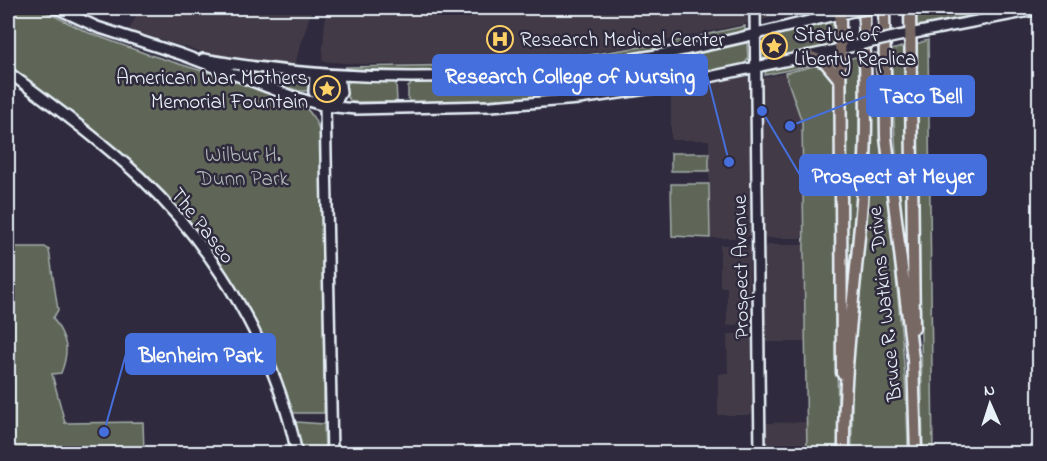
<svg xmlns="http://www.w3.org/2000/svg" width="1047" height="461" viewBox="0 0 1047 461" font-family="'Indie Flower',sans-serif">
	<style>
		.built { fill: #433a47 }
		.green { fill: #5e6659; stroke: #a3aca8; stroke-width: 1.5 }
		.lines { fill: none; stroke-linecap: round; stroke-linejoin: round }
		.secondary-casing { stroke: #e8f1f8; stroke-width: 14 }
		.trunk-casing { stroke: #e8f1f8; stroke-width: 15 }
		.secondary { stroke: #2f2a3d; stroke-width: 9 }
		.trunk { stroke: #776864; stroke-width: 10 }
		.secondary-bridge-casing { stroke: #e8f1f8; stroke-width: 14; stroke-linecap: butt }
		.secondary-bridge { stroke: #2f2a3d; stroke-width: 9 }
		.labels { text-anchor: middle; stroke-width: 5; stroke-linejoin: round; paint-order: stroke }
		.poi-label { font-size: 21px; fill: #e8f1f8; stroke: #2f2a3d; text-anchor: start }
		.park-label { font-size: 21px; fill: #b1b9b8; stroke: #2f2a3d }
		.street-label { font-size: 21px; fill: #e8f1f8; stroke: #2f2a3d }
		.leader { fill: none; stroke: #466fde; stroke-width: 2 }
		.callout-dot { fill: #466fde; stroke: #2f2a3d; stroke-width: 2 }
		.callout { fill: #466fde; stroke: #466fde; stroke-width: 2 }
		.callout-label { font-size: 22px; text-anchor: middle; font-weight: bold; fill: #fff }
	</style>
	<rect width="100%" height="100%" fill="#2f2a3d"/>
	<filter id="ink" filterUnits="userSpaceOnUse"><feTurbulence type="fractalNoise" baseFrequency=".0167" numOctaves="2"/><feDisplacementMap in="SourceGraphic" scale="12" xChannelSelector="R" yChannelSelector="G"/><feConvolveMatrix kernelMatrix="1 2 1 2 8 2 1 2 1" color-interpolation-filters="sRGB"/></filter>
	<g filter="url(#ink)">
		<!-- built -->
		<path class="built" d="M 68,8 L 94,8 L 95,17 L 91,18 Z
			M 140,8 L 312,8 L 294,67 L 209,54 L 129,30 Z
			M 326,8 L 748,8 L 748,23 L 660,42 L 575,55 L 463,64 L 358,64 L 322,61 Z
			M 761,8 L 817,8 L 761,20 Z
			M 785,73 L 802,122 L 805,238 L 767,238 L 763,236 L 762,78 Z
			M 743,75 L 748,78 L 750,235 L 745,238 L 710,238 L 709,140 L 671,140 L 671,92 L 675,88 Z
			M 720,245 L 748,245 L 750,248 L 749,323 L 727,326 L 727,287 L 720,287 Z
			M 767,245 L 805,245 L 805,342 L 765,342 L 764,248 Z
			M 727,334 L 751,334 L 752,413 L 749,415 L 718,415 L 718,374 L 728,373 Z
			M 806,422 L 807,453 L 766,454 L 767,423 Z"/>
		<!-- green -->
		<path class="green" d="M 8,8 L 38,8 L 89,33 L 147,54 L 296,100 C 313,111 319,125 322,144 L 324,413 L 290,413 C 267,351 242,287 200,235 C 146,168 75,118 8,67 Z
			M 914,8 L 1008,8 L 918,27 L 915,26 Z
			M 831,20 L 834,21 L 834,45 L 767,60 L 761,57 L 760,42 L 765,36 Z
			M 745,26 L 745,29 L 741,32 L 673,47 L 672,42 Z
			M 928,40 L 933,454 L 923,453 L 916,44 Z
			M 745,41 L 747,44 L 748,59 L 744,64 L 675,79 L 671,77 L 670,60 L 675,56 Z
			M 661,44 L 660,49 L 586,60 L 582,56 Z
			M 905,46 L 909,135 L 911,302 C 900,217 893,135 891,50 Z
			M 874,53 L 877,53 L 876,78 L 879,86 C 884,210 907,330 908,453 L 852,454 L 852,373 L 869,193 L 872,85 L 876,78 Z
			M 860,56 L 858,183 L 846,305 L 843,60 Z
			M 575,57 L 573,62 L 445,71 L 354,71 L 345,67 L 469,65 Z
			M 806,61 L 811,61 L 812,65 L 765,75 L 766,70 Z
			M 822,64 L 832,74 L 835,83 L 838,453 L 807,453 L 802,122 L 785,73 Z
			M 236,69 L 302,78 L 307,79 L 310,86 L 307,91 L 300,91 L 235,72 Z
			M 569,72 L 574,76 L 574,90 L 567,95 L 412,104 L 408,99 L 408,87 L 414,81 Z
			M 351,81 L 396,82 L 397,102 L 351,102 L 345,93 L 346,84 Z
			M 671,153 L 709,153 L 709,171 L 671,171 Z
			M 671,184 L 709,184 L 710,238 L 672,236 Z
			M 8,247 L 45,247 L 49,250 L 58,310 L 53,318 C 67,339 70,350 61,373 L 52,374 L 65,423 L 143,422 L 144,453 L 8,453 Z
			M 296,422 L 324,424 L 325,453 L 301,453 Z"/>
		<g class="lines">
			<defs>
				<path id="secondary" d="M 56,8 L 97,27 L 183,55 L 291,96 L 325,106 L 356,109 L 491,106 L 579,99 L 667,86 L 859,45
					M 755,8 L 760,454
					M 899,36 L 1040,9
					M 203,59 C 355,86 511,81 663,54 C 727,43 789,25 853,11
					M 8,72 C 52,105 99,139 140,177 C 216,249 276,350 297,454
					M 315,74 L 314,92 L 323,104
					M 327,105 L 337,100 L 341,93 L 339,76
					M 325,106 L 332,454"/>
				<path id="trunk" d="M 840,8 L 842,373
					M 884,8 L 886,137 L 913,359 L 916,454
					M 910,8 L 914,328
					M 808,56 L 825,62 L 840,80
					M 844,454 C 843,355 860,257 865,158 C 868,108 864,57 864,8"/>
			</defs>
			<!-- secondary casing -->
			<use href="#secondary" class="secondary-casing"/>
			<!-- trunk casing -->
			<use href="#trunk" class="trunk-casing"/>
			<!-- secondary -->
			<use href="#secondary" class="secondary"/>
			<!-- trunk -->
			<use href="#trunk" class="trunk"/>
			<defs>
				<path id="secondary-bridge" d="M 853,11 L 872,8
					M 859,45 L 899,36"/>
			</defs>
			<!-- secondary-bridge casing -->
			<use href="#secondary-bridge" class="secondary-bridge-casing"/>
			<!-- secondary-bridge -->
			<use href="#secondary-bridge" class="secondary-bridge"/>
		</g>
	</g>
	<!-- icons -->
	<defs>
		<symbol id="hospital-ring" viewBox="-11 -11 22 22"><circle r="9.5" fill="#2f2a3d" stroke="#ffd166" stroke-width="1.5"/><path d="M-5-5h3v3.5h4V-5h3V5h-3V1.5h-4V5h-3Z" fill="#ffd166"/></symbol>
		<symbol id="sight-ring" viewBox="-11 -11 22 22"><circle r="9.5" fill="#2f2a3d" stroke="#ffd166" stroke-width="1.5"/><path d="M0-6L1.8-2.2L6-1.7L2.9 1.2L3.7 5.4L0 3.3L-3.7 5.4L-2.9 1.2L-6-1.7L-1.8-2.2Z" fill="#ffd166"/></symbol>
	</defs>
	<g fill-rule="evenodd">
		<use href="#hospital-ring" x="485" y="24" width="30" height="30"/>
		<use href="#sight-ring" x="759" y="31" width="30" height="30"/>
		<use href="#sight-ring" x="312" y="74" width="30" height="30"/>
	</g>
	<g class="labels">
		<!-- poi labels -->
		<g class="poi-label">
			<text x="794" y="41">Statue of<tspan x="794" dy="24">Liberty Replica</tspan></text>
			<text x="520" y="46">Research Medical Center</text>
			<text x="308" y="84" text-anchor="end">American War Mothers<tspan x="308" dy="24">Memorial Fountain</tspan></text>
		</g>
		<!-- park labels -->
		<g class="park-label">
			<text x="243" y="161">Wilbur H.<tspan x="243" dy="24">Dunn Park</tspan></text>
		</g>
		<!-- street labels -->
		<g class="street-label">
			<text transform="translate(203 225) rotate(52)" y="7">The Paseo</text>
			<text transform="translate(740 267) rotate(-91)" y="7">Prospect Avenue</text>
			<text transform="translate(884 304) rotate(-96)" y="7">Bruce R. Watkins Drive</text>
		</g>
	</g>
	<!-- callouts -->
	<path class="leader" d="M729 162L707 75M790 126L867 96M762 111L800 175M104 432L126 354"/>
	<g class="callout-dot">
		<circle cx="729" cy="162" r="6"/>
		<circle cx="790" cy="126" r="6"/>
		<circle cx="762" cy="111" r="6"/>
		<circle cx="104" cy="432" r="6"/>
	</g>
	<g class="callout">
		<rect x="433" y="55" width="274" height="40" rx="6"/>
		<rect x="867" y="76" width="107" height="40" rx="6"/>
		<rect x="800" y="155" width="186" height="40" rx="6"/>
		<rect x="126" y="334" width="149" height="40" rx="6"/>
	</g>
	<g class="callout-label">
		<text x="570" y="83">Research College of Nursing</text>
		<text x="921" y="103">Taco Bell</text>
		<text x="893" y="183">Prospect at Meyer</text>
		<text x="201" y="362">Blenheim Park</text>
	</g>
	<!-- margin -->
	<rect width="1047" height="461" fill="none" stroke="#2f2a3d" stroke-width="30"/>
	<rect x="15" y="15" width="1017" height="431" fill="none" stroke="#e8f1f8" stroke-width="2" filter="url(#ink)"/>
	<!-- north arrow -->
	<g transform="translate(990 404) rotate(357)" stroke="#2f2a3d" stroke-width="4.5" paint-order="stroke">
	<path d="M0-4.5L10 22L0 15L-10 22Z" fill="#e8f1f8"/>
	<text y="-9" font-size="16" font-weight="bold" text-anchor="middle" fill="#e8f1f8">N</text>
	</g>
</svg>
